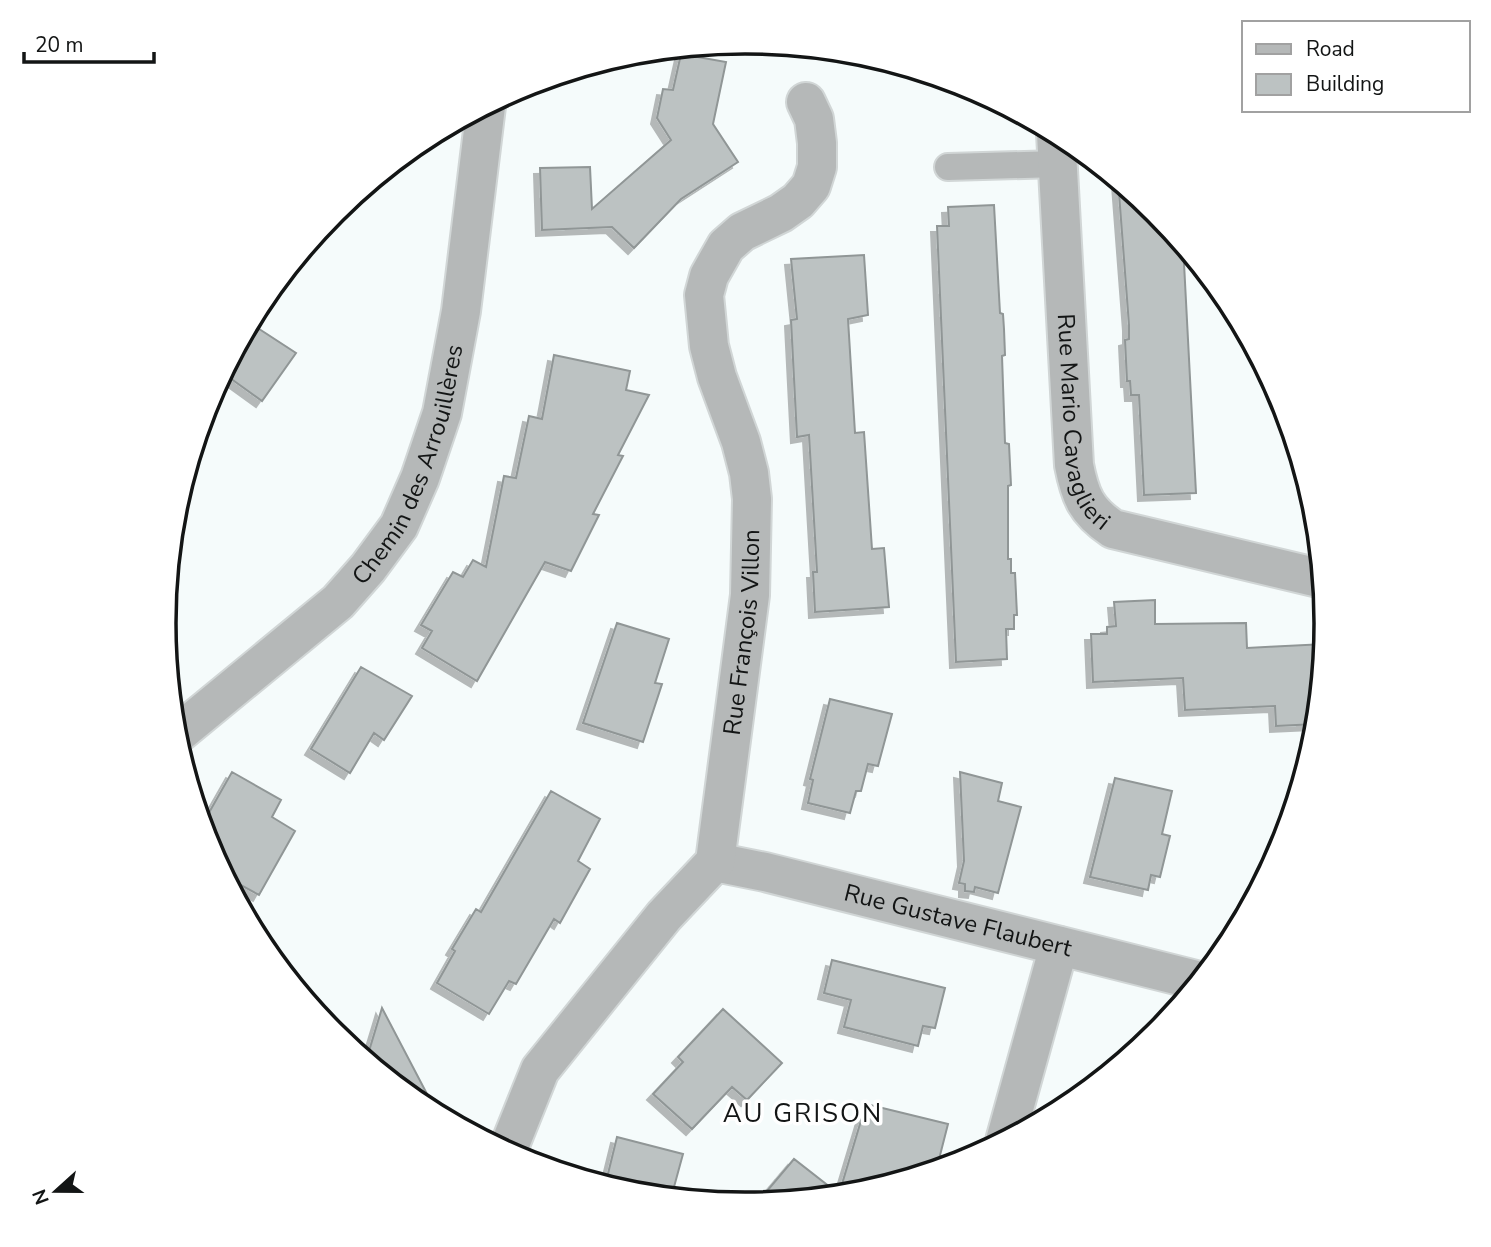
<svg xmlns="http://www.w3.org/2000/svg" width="1491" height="1247" viewBox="0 0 1491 1247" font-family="'Nunito Sans',sans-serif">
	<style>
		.building { fill: #bcc2c2; stroke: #909696; stroke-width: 2; filter: url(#shadow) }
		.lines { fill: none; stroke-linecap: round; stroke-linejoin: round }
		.lane-casing { stroke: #d1d6d6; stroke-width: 30 }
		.street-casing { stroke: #d1d6d6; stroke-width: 42 }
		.lane { stroke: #b5b8b8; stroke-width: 26 }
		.street { stroke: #b5b8b8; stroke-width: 38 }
		.labels { text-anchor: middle; stroke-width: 7; stroke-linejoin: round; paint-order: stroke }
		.street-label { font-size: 24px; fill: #131515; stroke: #fff }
		.neighbourhood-label { font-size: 26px; letter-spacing: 2px; fill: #131515; stroke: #fff }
		.rim { fill: none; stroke: #131515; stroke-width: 3.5 }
	</style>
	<defs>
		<filter id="shadow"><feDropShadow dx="-6" dy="6" stdDeviation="0" flood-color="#0004"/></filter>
	</defs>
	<rect width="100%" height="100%" fill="#f5fbfb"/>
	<!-- building -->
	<path class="building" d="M 681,54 L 726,62 L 713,124 L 738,162 L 681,199 L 634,248 L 612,227 L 542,230 L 540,168 L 590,167 L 592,209 L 671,140 L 657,118 L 663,89 L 673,90 Z
		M 1118,180 L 1157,213 L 1183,244 L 1196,493 L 1144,495 L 1139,395 L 1131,395 L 1130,381 L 1127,381 L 1125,340 L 1129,339 L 1129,325 Z
		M 994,205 L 1000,313 L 1003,314 L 1004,329 L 1005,355 L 1002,356 L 1005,443 L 1009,444 L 1011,485 L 1008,486 L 1008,559 L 1011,559 L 1011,573 L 1015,573 L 1017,615 L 1014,615 L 1014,629 L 1006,629 L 1007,659 L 956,662 L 937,226 L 949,226 L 948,207 Z
		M 864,255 L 868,315 L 848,319 L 855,433 L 864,432 L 872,549 L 884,548 L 889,607 L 815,612 L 813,572 L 817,572 L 809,435 L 797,437 L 791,320 L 797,319 L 791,259 Z
		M 250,323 L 296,353 L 262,401 L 223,373 Z
		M 554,355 L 630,371 L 626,390 L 649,395 L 618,455 L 623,456 L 593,514 L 599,515 L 571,571 L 545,562 L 477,681 L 422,648 L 432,631 L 421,625 L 453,572 L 463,577 L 473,560 L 486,567 L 504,476 L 516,478 L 529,416 L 542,419 Z
		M 1155,600 L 1155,624 L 1246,623 L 1247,648 L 1325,644 L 1317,724 L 1276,726 L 1275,706 L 1185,710 L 1183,678 L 1093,682 L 1091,634 L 1107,634 L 1107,627 L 1116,626 L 1114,602 Z
		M 617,623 L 669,639 L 655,683 L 662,684 L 643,742 L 583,723 Z
		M 361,667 L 412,696 L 384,740 L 374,733 L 350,773 L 311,749 Z
		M 830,699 L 892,714 L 878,766 L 868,764 L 861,791 L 856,791 L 850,813 L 808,803 L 813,780 L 810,779 Z
		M 232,772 L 281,800 L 272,817 L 295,831 L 259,895 L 224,876 L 208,846 L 202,825 Z
		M 960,772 L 1002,783 L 998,801 L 1021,807 L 998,893 L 975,887 L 974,892 L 965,891 L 965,884 L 959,883 L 964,861 Z
		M 1115,778 L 1172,791 L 1162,834 L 1170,836 L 1160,877 L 1151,875 L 1148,890 L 1090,877 Z
		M 551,791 L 600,819 L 578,861 L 590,869 L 560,923 L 554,919 L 516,984 L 509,981 L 489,1014 L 437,983 L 455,951 L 452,949 L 476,909 L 481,912 Z
		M 832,960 L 945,988 L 935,1028 L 923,1026 L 918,1046 L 844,1027 L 851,1000 L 824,993 Z
		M 382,1008 L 438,1115 L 422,1107 L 366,1061 Z
		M 723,1009 L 782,1063 L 747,1100 L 732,1087 L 692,1129 L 653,1094 L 683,1062 L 678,1057 Z
		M 866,1104 L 948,1124 L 936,1171 L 859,1194 L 756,1204 L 794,1159 L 839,1194 Z
		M 617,1137 L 683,1154 L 671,1198 L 632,1194 L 605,1186 Z"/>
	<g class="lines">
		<defs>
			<path id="lane" d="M 948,167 L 1058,164"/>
			<g id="street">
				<path id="s1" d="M 1056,133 L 1074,465 C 1080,496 1086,511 1113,529 L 1323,579"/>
				<path id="s2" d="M 175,736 L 338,602 L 368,568 L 399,526 L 420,478 L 442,413 L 461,311 L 486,106"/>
				<path id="s3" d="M 715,862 L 765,872 L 1200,981"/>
				<path d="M 1005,1141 L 1059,946"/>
				<path id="s4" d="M 507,1152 L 540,1070 L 664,916 L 715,862 L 750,595 L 752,499 L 749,473 L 741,442 L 717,377 L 709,346 L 704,295 L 709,276 L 726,246 L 742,232 L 781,213 L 798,201 L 811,186 L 817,167 L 817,143 L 814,119 L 806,102"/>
			</g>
		</defs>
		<!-- lane casing -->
		<use href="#lane" class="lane-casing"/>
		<!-- street casing -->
		<use href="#street" class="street-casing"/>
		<!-- lane -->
		<use href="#lane" class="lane"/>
		<!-- street -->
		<use href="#street" class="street"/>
	</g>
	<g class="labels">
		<!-- street labels -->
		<g class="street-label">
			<text dy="8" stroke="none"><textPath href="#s1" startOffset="292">Rue Mario Cavaglieri</textPath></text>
			<text dy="8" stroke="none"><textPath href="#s2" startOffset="369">Chemin des Arrouillères</textPath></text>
			<text dy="8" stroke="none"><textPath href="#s4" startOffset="592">Rue François Villon</textPath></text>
			<text dy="8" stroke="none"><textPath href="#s3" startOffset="250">Rue Gustave Flaubert</textPath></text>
		</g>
		<!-- neighbourhood labels -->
		<g class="neighbourhood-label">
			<text x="803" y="1122">AU GRISON</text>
		</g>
	</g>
	<!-- crop -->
	<path d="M0 0H1491V1247H0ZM176 623a569 569 0 1 1 1138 0a569 569 0 1 1-1138 0Z" fill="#fff" fill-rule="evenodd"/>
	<path class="rim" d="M176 623a569 569 0 1 1 1138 0a569 569 0 1 1-1138 0Z"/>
	<!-- legend -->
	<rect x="1242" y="21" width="228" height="91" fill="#ffffff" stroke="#a1a1a1" stroke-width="2"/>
	<rect x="1256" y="44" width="35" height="10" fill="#b5b8b8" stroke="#a1a1a1" stroke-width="2"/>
	<text x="1306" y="56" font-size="21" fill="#131515">Road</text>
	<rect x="1256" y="74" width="35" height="21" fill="#bcc2c2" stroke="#a1a1a1" stroke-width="2"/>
	<text x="1306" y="91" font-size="21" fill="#131515">Building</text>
	<!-- north arrow -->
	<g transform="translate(56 1191) rotate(249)" stroke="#ffffff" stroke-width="5" paint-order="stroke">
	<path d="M0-5L12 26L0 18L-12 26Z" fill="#131515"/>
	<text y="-10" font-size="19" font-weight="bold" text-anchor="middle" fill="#131515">N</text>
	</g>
	<!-- scale -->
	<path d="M24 52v10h130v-10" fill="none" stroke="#131515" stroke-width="3.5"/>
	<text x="35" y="52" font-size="21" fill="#131515" stroke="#ffffff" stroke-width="5" paint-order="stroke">20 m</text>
</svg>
